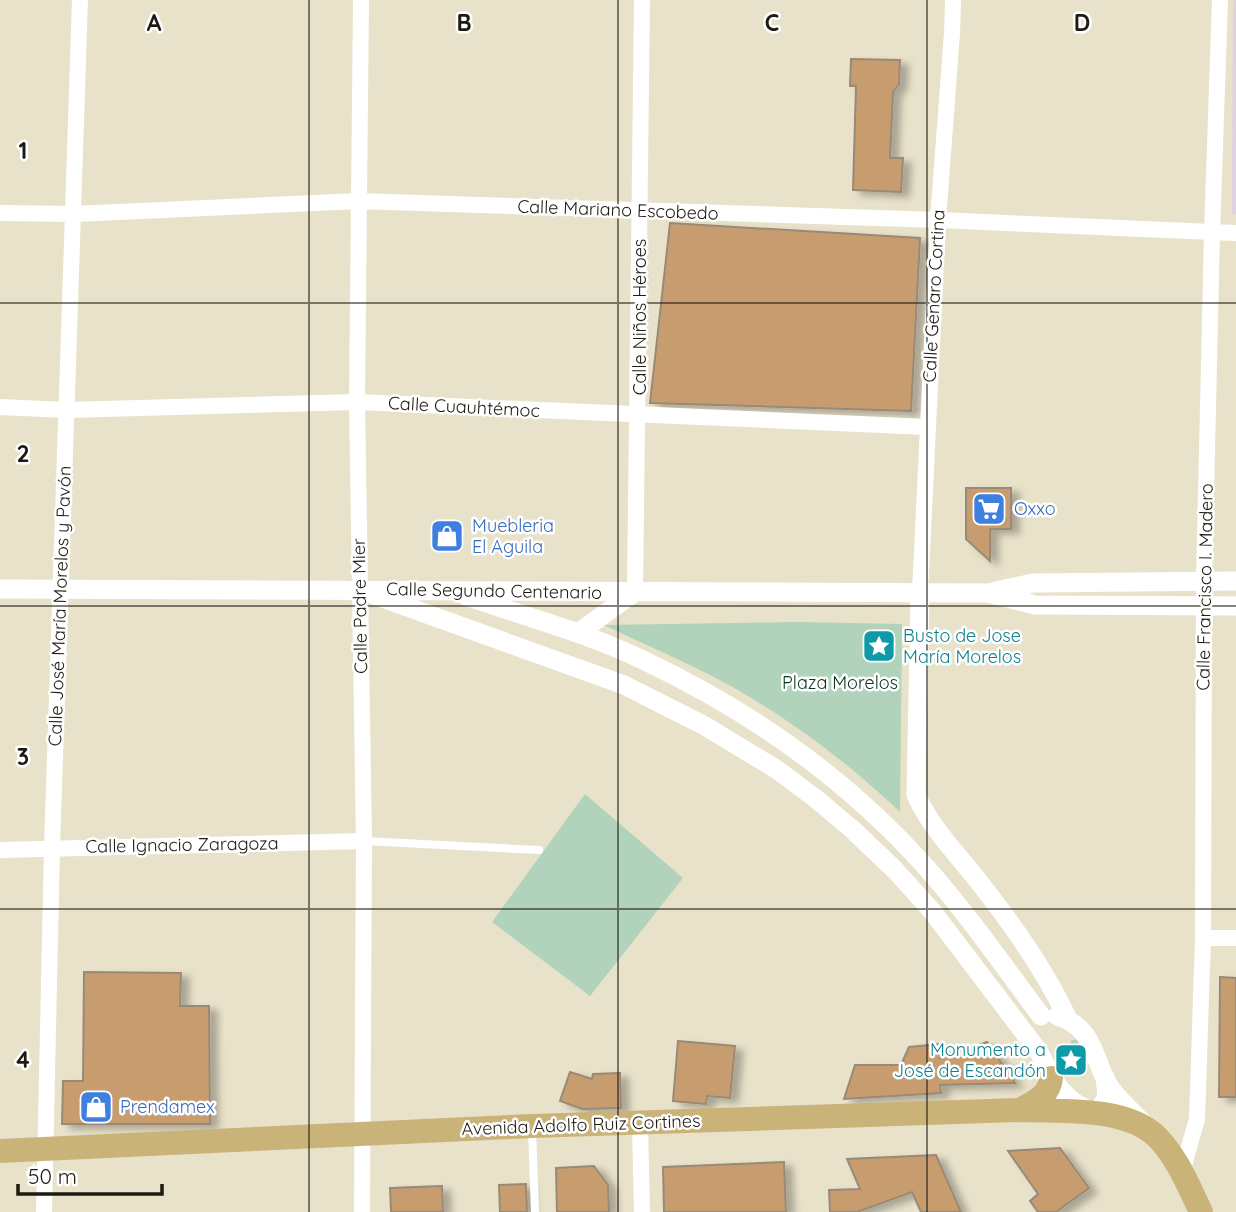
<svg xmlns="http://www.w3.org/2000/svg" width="1236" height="1212" viewBox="0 0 1236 1212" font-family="Quicksand,sans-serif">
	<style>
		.education { fill: #e0d2e5 }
		.green { fill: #b1d2bb }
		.building { fill: #c79d70; stroke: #9a8977; stroke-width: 2; filter: url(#shadow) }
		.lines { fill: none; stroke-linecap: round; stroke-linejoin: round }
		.service { stroke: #fff; stroke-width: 8 }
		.minor { stroke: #fff; stroke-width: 16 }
		.tertiary { stroke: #fff; stroke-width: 19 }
		.primary { stroke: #cab378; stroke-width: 24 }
		.grid { fill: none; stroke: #1d1a12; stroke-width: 2; stroke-opacity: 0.55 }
		.labels { text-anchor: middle; stroke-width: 5; stroke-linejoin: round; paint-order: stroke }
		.street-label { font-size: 18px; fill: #1d1a12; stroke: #fff }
		.shop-label { font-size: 18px; fill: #366cbe; stroke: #fff; text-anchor: start }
		.culture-label { font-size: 18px; fill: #0d838f; stroke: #fff; text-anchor: start }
		.park-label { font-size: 18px; fill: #09351c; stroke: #fff }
		.grid-label { font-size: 23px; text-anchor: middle; font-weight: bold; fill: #1d1a12; stroke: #fff; stroke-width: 5; stroke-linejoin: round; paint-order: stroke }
	</style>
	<defs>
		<filter id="shadow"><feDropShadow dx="8" dy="4.5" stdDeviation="3.5" flood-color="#0004"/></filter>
	</defs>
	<rect width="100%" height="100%" fill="#e9e2ca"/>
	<!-- education -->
	<path class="education" d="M 1233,0 L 1236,0 L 1236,214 L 1232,214 Z"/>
	<!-- green -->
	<path class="green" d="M 800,622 L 902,624 L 900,812 C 843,758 780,711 710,675 C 675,657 639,642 604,625 Z
		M 585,794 L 683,878 L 590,996 L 492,922 Z
		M 1080,1039 L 1089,1056 L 1083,1062 L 1075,1063 L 1067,1056 L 1066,1049 L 1072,1040 Z"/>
	<!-- building -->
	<path class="building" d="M 851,59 L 900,60 L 899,84 L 893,92 L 890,158 L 903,158 L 901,192 L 853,190 L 856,86 L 850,86 Z
		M 670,223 L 920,238 L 911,411 L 650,403 Z
		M 966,488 L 1011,488 L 1011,529 L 990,529 L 990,561 L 966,539 Z
		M 84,972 L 181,973 L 180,1006 L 209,1006 L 210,1124 L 62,1124 L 63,1081 L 83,1081 Z
		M 1220,977 L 1236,978 L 1236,1097 L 1219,1097 Z
		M 678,1041 L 735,1046 L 730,1098 L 707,1096 L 706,1104 L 673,1101 Z
		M 987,1042 L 1015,1083 L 940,1085 L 941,1093 L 844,1099 L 855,1065 L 901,1065 L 909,1047 L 939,1044 L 940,1058 Z
		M 570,1072 L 592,1079 L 593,1074 L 620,1073 L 621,1108 L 582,1109 L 560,1101 Z
		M 1060,1148 L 1089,1188 L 1056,1212 L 1038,1212 L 1030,1201 L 1038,1194 L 1008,1151 Z
		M 936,1155 L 961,1212 L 921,1212 L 912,1192 L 857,1212 L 830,1212 L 829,1190 L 860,1189 L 847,1159 Z
		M 784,1162 L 786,1212 L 664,1212 L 663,1167 Z
		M 594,1166 L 608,1185 L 609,1212 L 557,1212 L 556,1168 Z
		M 526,1184 L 527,1212 L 500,1212 L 499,1185 Z
		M 442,1186 L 443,1212 L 391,1212 L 390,1188 Z"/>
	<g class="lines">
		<!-- service -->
		<path class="service" d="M 364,841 L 539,850
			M 532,1129 L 535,1212"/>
		<!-- minor -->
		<path class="minor" d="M 361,0 L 357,402 L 364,841 L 362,1212
			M 0,213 L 74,214 L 358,201 L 938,220 L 1236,233
			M 0,407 L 67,410 L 357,402 L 927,427
			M 635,592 L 642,0
			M 920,593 L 938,220 L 952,33 L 953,0
			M 0,850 L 364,841
			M 1203,938 L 1236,938
			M 640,1124 L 642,1212
			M 1182,1172 L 1197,1119 L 1203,938 L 1204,581 L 1212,233 L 1220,0
			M 44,1212 L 52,847 L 80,0"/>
		<!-- tertiary -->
		<path class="tertiary" d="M 0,589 L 988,593 L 1035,605 L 1236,606
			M 992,592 L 1033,583 L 1236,581
			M 920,593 L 916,795 C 932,830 960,857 983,887 C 1015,928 1047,973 1068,1020
			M 374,595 L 624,685 L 705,726 L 776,769 L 815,798 L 853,830 L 895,870 L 932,911 L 1039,1052 C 1053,1080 1064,1104 1097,1113 L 1107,1097 L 1105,1077
			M 466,596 C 526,617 588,633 645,661 C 750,711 847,779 925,866 C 967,913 1003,965 1041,1016
			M 578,633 L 635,592
			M 1057,1016 C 1097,1028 1093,1063 1111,1089 C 1121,1102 1135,1114 1146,1126"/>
		<!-- primary -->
		<path class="primary" d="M 1020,1110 C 1035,1101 1049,1096 1051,1078
			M 0,1151 L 532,1126 L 1020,1110 C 1062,1112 1125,1106 1157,1137 C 1177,1157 1189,1187 1201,1212"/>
	</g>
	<!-- grid -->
	<path class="grid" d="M 309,0 L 309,1212M 618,0 L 618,1212M 927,0 L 927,1212M 0,303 L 1236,303M 0,606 L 1236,606M 0,909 L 1236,909"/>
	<!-- icons -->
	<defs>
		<symbol id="supermarket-square" viewBox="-11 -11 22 22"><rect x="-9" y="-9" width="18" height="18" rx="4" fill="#3f7fe0" stroke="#fff"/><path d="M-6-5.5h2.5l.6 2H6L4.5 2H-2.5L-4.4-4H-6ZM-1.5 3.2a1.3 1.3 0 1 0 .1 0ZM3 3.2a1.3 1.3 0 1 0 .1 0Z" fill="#fff"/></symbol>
		<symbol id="shop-square" viewBox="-11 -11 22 22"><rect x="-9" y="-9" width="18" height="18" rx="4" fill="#3f7fe0" stroke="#fff"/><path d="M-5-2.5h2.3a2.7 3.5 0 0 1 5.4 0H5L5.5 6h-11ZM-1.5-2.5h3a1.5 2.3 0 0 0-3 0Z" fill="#fff"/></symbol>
		<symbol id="sight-square" viewBox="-11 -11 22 22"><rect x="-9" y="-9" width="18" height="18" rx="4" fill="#0f9aa8" stroke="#fff"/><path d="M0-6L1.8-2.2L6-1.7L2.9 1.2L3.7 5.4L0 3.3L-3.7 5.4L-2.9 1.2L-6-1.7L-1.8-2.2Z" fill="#fff"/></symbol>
	</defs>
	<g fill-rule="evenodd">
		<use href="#supermarket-square" x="970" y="490" width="38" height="38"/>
		<use href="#shop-square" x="428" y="517" width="38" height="38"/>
		<use href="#sight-square" x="860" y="627" width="38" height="38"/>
		<use href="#sight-square" x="1052" y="1041" width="38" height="38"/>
		<use href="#shop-square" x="77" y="1088" width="38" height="38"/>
	</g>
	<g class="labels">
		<!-- street labels -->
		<g class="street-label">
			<text transform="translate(618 210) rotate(2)" y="6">Calle Mariano Escobedo</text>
			<text transform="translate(934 296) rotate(-87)" y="6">Calle Genaro Cortina</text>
			<text transform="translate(640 317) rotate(-90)" y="6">Calle Niños Héroes</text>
			<text transform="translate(464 407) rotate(3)" y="6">Calle Cuauhtémoc</text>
			<text transform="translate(1205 587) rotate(-89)" y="6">Calle Francisco I. Madero</text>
			<text transform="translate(494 591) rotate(1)" y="6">Calle Segundo Centenario</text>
			<text transform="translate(60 606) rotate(-88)" y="6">Calle José María Morelos y Pavón</text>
			<text transform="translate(360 606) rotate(-91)" y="6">Calle Padre Mier</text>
			<text transform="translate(182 845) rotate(-1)" y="6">Calle Ignacio Zaragoza</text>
			<text transform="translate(581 1125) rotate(-2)" y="6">Avenida Adolfo Ruiz Cortines</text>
		</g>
		<!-- shop labels -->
		<g class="shop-label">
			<text x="1014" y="515">Oxxo</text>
			<text x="472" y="532">Muebleria<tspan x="472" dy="21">El Aguila</tspan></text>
			<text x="120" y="1113">Prendamex</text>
		</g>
		<!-- culture labels -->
		<g class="culture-label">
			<text x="903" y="642">Busto de Jose<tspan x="903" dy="21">María Morelos</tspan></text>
			<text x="1046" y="1056" text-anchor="end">Monumento a<tspan x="1046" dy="21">José de Escandón</tspan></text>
		</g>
		<!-- park labels -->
		<g class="park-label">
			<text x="840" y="689">Plaza Morelos</text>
		</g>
	</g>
	<g class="grid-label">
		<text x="154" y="31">A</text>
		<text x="464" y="31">B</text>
		<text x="772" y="31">C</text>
		<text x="1082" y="31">D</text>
		<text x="23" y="159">1</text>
		<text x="23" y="462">2</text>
		<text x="23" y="765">3</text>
		<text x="23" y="1068">4</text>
	</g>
	<!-- scale -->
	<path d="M18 1184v10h144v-10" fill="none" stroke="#1d1a12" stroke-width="3.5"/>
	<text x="28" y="1184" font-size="21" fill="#1d1a12" stroke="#ffffff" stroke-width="5" paint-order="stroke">50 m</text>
</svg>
